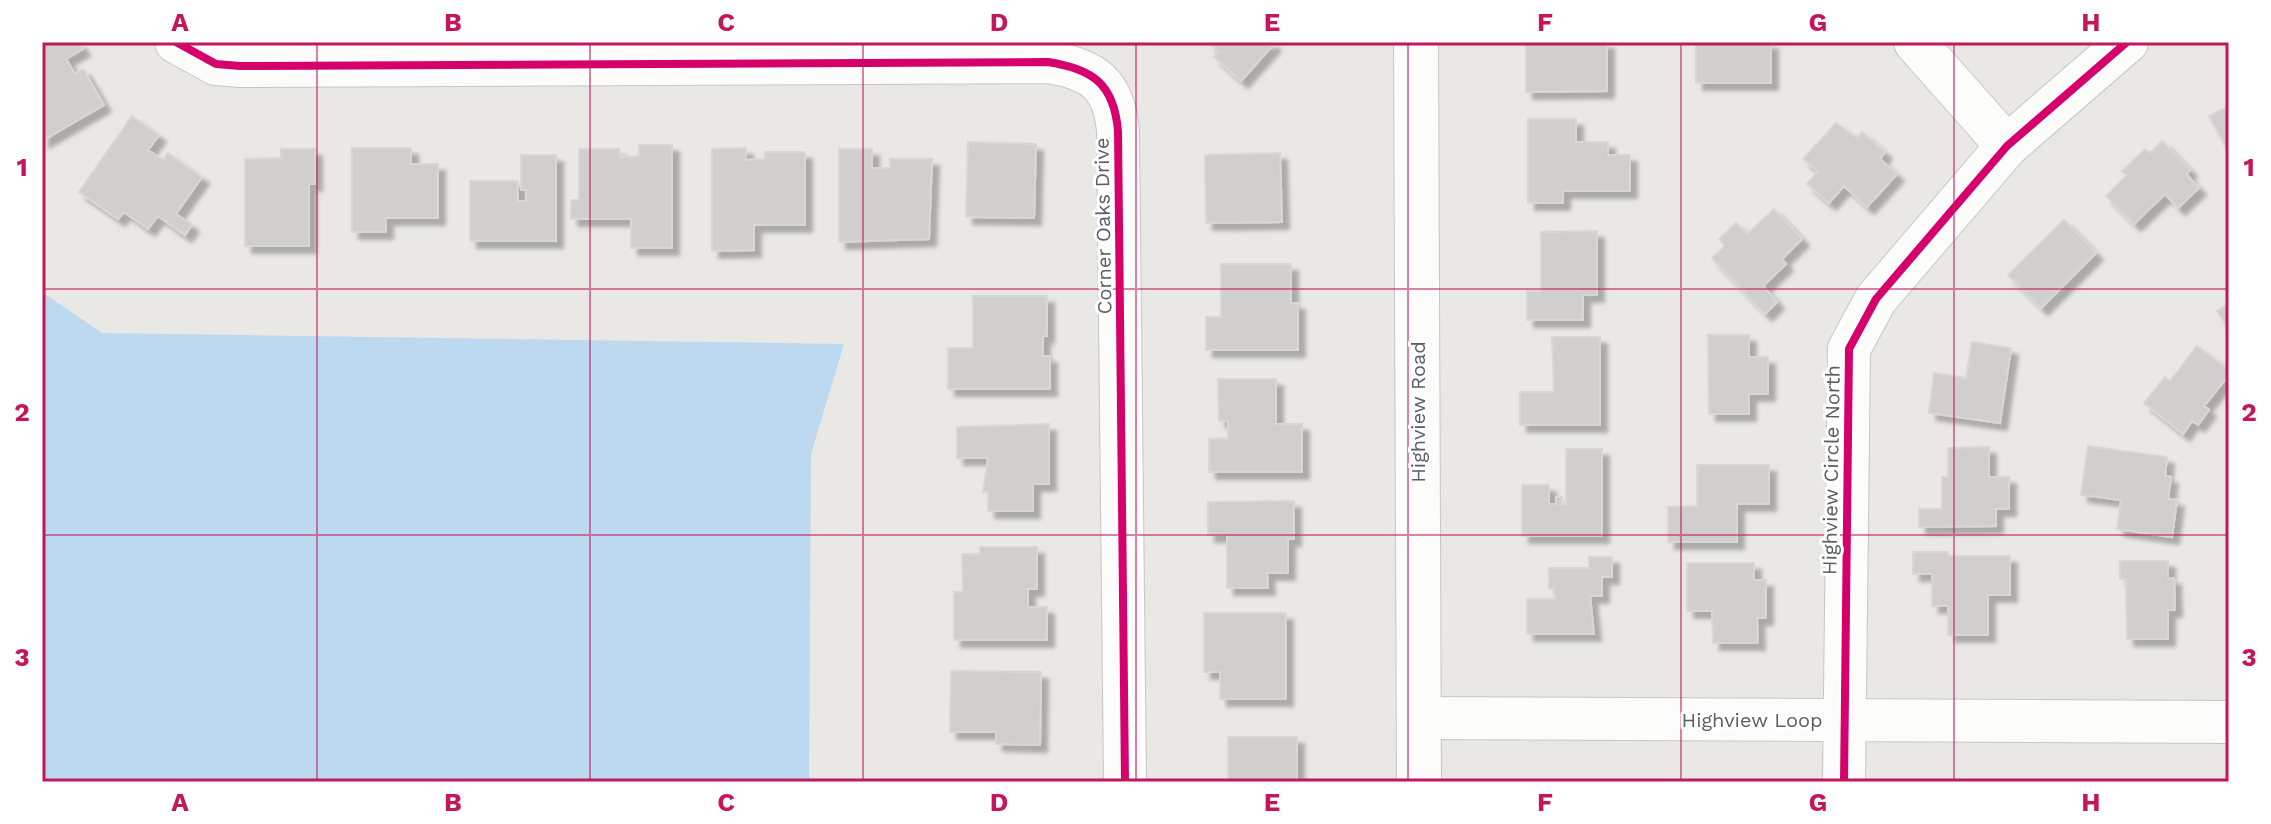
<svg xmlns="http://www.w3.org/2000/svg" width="2271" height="824" viewBox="0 0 2271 824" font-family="'Work Sans',sans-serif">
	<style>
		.water { fill: #bdd9ef }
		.building { fill: #d0cfcd; stroke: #d8d7d4; stroke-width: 2; filter: url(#shadow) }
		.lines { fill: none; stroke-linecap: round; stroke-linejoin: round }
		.street-casing { stroke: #c6c6c6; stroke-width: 44 }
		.secondary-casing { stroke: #c6c6c6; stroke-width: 46 }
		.street { stroke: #fcfcfb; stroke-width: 42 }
		.secondary { stroke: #fcfcfb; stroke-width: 44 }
		.cycleway-casing { stroke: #fff; stroke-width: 13 }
		.cycleway { stroke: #d6006c; stroke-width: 8 }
		.grid { fill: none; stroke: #c2185b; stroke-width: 2; stroke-opacity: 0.55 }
		.labels { text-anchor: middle; stroke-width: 6; stroke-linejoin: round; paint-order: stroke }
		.street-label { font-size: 20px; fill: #5a5d61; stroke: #fff }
		.neatline { fill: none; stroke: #c2185b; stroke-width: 3 }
		.grid-label { font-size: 26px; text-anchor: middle; font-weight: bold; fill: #c2185b }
	</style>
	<defs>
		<filter id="shadow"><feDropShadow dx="7" dy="7" stdDeviation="2" flood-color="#0004"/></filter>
	</defs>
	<rect width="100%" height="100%" fill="#e9e8e4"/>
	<!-- water -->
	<path class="water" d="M 42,292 L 102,333 L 844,344 L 811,454 L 809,782 L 42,782 Z"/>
	<!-- building -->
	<path class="building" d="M 42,42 L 79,42 L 83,49 L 66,59 L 75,74 L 83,69 L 104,105 L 42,141 Z
		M 1209,42 L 1272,42 L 1274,44 L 1241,81 L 1214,57 L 1219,51 Z
		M 1526,42 L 1607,42 L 1607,91 L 1526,92 Z
		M 1696,42 L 1771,42 L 1771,83 L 1696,83 Z
		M 2229,106 L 2229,153 L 2209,116 Z
		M 132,116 L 159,135 L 148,150 L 163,160 L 168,153 L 202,177 L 176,214 L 192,225 L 185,235 L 158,216 L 148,229 L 124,212 L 118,219 L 79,192 Z
		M 1528,119 L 1576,119 L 1576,142 L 1608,142 L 1608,155 L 1630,155 L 1630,191 L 1563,191 L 1563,203 L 1528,203 Z
		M 1836,123 L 1857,138 L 1862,132 L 1885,152 L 1880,159 L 1897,174 L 1867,207 L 1844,186 L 1829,203 L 1807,184 L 1818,171 L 1803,159 Z
		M 2162,141 L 2190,170 L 2186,174 L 2199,188 L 2178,208 L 2165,194 L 2134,224 L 2106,196 L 2127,175 L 2122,171 L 2145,149 L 2150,153 Z
		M 968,142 L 1036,144 L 1034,218 L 966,217 Z
		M 639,145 L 672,145 L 672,248 L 631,248 L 631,219 L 571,219 L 571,200 L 579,200 L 579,149 L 619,149 L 619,157 L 639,156 Z
		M 352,148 L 411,148 L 411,164 L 438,164 L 438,218 L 386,218 L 386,232 L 352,232 Z
		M 746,148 L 746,160 L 765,159 L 765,152 L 805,152 L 805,225 L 754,225 L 754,250 L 712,251 L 712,149 Z
		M 281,149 L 315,149 L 315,184 L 309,184 L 309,246 L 245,246 L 245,159 L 281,158 Z
		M 839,149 L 872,149 L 872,168 L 890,168 L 890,159 L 932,159 L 929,239 L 839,242 Z
		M 1280,153 L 1282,222 L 1206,223 L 1205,155 Z
		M 521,155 L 556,155 L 556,241 L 470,241 L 470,181 L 518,181 L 518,201 L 526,201 L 526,190 L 521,190 Z
		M 1774,209 L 1802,239 L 1782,259 L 1786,264 L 1763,286 L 1777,302 L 1765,314 L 1712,258 L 1725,246 L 1719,239 L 1736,223 L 1747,234 Z
		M 2064,220 L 2096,253 L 2041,308 L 2008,275 Z
		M 1597,231 L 1597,295 L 1583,295 L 1583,320 L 1527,320 L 1527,291 L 1541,291 L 1541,232 Z
		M 1221,264 L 1291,264 L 1291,303 L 1298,303 L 1298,350 L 1206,350 L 1206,317 L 1221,317 Z
		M 973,296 L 1047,296 L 1047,336 L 1043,336 L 1043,356 L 1050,356 L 1050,389 L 948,389 L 948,348 L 973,348 Z
		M 2229,304 L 2229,330 L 2217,311 Z
		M 1708,335 L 1749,335 L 1749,357 L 1768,357 L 1768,394 L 1749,394 L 1749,414 L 1709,414 Z
		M 1552,337 L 1600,337 L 1600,425 L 1520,425 L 1520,392 L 1554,392 Z
		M 1972,342 L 2011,348 L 2000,423 L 1929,413 L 1934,373 L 1966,378 Z
		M 2197,346 L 2229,370 L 2229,375 L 2204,406 L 2209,410 L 2198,425 L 2192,421 L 2183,434 L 2144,403 L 2165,377 L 2170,381 Z
		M 1218,379 L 1276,379 L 1276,424 L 1302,424 L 1302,472 L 1209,472 L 1209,439 L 1228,438 L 1228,421 L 1219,421 Z
		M 1049,424 L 1049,484 L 1033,484 L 1033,511 L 988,511 L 988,492 L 983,492 L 988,458 L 957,458 L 957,427 Z
		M 2088,446 L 2167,457 L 2165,476 L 2171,477 L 2168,499 L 2177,500 L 2172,537 L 2117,529 L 2121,500 L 2081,495 Z
		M 1989,447 L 1989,477 L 2009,477 L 2009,509 L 1996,509 L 1996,526 L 1919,527 L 1919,509 L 1942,509 L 1942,477 L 1948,477 L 1948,448 Z
		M 1566,449 L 1602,449 L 1602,536 L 1522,536 L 1522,485 L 1549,485 L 1549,504 L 1556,504 L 1556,497 L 1562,497 L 1562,504 L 1566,504 Z
		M 1697,465 L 1769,465 L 1769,504 L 1737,504 L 1737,542 L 1668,542 L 1668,507 L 1697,506 Z
		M 1294,501 L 1294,539 L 1288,539 L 1288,573 L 1267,573 L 1268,588 L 1227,588 L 1227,535 L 1208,535 L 1208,502 Z
		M 980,547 L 1037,547 L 1037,589 L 1028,589 L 1028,607 L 1047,607 L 1047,640 L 954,640 L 954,592 L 963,592 L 962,554 L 980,554 Z
		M 1913,552 L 1948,552 L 1948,556 L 2010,556 L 2010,595 L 1988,595 L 1988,635 L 1948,635 L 1948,606 L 1932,606 L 1932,574 L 1913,574 Z
		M 1589,557 L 1612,557 L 1612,577 L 1602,577 L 1602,596 L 1590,596 L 1594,634 L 1527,634 L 1527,599 L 1555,599 L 1554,589 L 1549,589 L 1549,568 L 1589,568 Z
		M 2120,561 L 2168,561 L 2168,579 L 2174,578 L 2175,610 L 2168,610 L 2168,639 L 2127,639 L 2126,579 L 2120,579 Z
		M 1687,563 L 1754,563 L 1754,580 L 1766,580 L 1766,618 L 1757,618 L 1758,643 L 1713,643 L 1712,611 L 1687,611 Z
		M 1204,613 L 1286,613 L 1286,699 L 1220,699 L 1220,672 L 1204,672 Z
		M 951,671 L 1041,672 L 1040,745 L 996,744 L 996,732 L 950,732 Z
		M 1228,737 L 1297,737 L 1297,782 L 1228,782 Z"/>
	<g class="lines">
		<defs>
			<path id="street" d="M 176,42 L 216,64 L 240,66 L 1048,62 C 1093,69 1114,84 1118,131 L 1125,782
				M 1915,42 L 2007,146
				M 1419,718 L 2229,722
				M 1844,782 L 1849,349 L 1876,299 L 2007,146 L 2127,42"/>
			<path id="secondary" d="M 1416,42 L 1419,782"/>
		</defs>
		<!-- street casing -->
		<use href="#street" class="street-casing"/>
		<!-- secondary casing -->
		<use href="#secondary" class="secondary-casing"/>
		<!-- street -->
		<use href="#street" class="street"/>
		<!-- secondary -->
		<use href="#secondary" class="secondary"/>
		<defs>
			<path id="cycleway" d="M 176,42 L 216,64 L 240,66 L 1048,62 C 1093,69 1114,84 1118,131 L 1125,782
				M 1844,782 L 1849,349 L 1876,299 L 2007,146 L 2127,42"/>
		</defs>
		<!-- cycleway casing -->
		<use href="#cycleway" class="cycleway-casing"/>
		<!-- cycleway -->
		<use href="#cycleway" class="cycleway"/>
	</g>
	<!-- grid -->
	<path class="grid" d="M 317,42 L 317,782M 590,42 L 590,782M 863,42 L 863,782M 1136,42 L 1136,782M 1408,42 L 1408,782M 1681,42 L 1681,782M 1954,42 L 1954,782M 42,289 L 2229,289M 42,535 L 2229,535"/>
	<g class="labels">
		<!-- street labels -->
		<g class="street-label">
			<text transform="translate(1103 226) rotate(-91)" y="7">Corner Oaks Drive</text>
			<text transform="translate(1418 412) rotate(-90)" y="7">Highview Road</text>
			<text transform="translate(1831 470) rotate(-89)" y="7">Highview Circle North</text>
			<text x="1752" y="727">Highview Loop</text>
		</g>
	</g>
	<!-- border -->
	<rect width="2271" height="824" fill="none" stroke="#ffffff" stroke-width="88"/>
	<rect x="44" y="44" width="2183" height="736" class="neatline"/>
	<g class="grid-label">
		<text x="180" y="31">A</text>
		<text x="453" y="31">B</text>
		<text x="726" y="31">C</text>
		<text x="999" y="31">D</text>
		<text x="1272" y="31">E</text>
		<text x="1545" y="31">F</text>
		<text x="1818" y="31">G</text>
		<text x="2091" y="31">H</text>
		<text x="22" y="176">1</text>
		<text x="2249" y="176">1</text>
		<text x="22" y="421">2</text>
		<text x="2249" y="421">2</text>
		<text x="22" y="666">3</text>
		<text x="2249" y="666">3</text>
		<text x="180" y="811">A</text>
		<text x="453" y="811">B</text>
		<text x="726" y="811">C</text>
		<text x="999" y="811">D</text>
		<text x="1272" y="811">E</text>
		<text x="1545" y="811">F</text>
		<text x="1818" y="811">G</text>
		<text x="2091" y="811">H</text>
	</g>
</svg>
